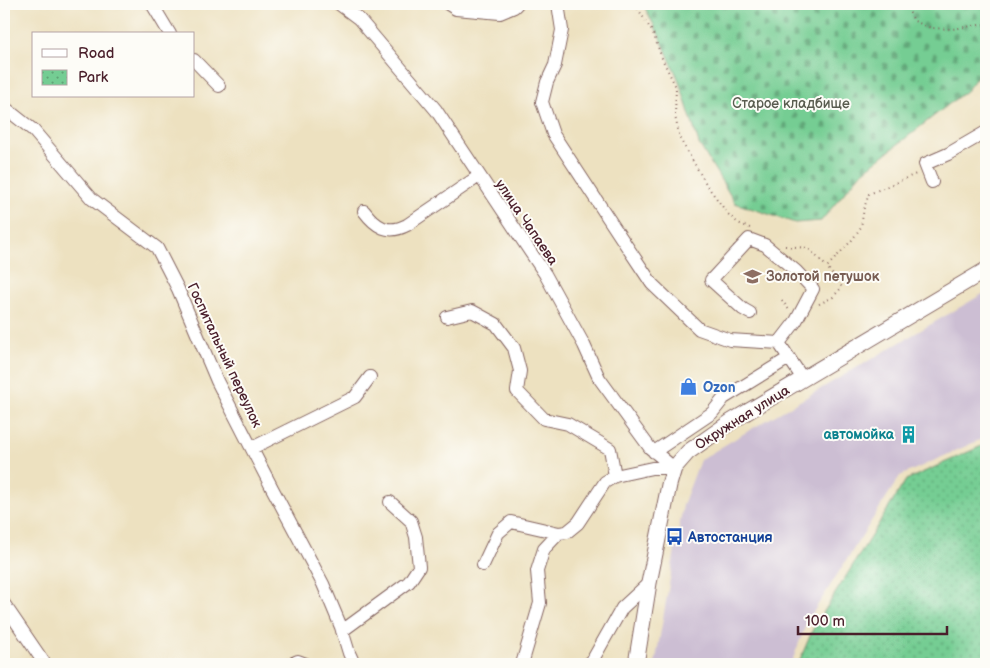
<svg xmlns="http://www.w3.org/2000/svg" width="990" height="668" viewBox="0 0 990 668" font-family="'Balsamiq Sans',sans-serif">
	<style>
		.industrial { fill: #ccbed3 }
		.cemetery { fill: url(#cemetery-stones); stroke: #5f765f }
		.park { fill: url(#park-dots); stroke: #5f765f }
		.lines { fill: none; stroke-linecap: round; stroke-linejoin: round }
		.minor-casing { stroke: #83635f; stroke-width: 14 }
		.major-casing { stroke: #83635f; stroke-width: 17 }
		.path { stroke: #83635f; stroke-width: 2; stroke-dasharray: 1 4; stroke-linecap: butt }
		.minor { stroke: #fff; stroke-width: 12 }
		.major { stroke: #fff; stroke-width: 15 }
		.labels { text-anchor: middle; stroke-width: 4; stroke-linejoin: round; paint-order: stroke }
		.park-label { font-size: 14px; fill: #595c4f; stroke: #fdfcf7 }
		.street-label { font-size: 14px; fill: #4a1f2b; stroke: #fdfcf7 }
		.education-label { font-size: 14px; font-weight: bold; fill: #785e54; stroke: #fdfcf7; text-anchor: start }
		.shop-label { font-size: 14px; font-weight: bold; fill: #366cbe; stroke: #fdfcf7; text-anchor: start }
		.culture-label { font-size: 14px; font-weight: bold; fill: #0d838f; stroke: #fdfcf7; text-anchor: end }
		.transit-label { font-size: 14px; font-weight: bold; fill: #164399; stroke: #fdfcf7; text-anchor: start }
	</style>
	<defs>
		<pattern id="cemetery-stones" width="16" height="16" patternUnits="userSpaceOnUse" patternTransform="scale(1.25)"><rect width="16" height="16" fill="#74cd93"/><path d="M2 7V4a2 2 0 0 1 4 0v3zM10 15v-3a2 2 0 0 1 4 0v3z" fill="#61a678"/></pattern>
		<pattern id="park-dots" width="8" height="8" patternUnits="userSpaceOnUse" patternTransform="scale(1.25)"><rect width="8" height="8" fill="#74cd93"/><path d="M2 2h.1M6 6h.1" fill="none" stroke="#61a678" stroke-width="1.8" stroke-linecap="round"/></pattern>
	</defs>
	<rect width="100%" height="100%" fill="#fdfcf7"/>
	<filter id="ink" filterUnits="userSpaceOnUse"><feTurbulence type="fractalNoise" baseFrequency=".02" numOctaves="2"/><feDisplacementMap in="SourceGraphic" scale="10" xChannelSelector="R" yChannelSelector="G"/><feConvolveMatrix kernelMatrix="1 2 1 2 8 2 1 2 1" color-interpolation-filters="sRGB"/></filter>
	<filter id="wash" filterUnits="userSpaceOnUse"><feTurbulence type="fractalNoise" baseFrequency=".0096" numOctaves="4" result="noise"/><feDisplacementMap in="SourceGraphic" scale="20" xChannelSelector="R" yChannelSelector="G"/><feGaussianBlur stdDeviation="1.12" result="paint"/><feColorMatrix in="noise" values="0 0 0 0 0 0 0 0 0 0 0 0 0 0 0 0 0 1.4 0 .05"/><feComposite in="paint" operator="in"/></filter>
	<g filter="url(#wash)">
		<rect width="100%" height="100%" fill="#ede1c0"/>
		<!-- industrial -->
		<path class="industrial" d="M 986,292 L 986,437 L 900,476 L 807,622 L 791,664 L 655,664 L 683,505 L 700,460 L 738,437 Z"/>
		<!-- cemetery -->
		<path class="cemetery" d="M 643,4 L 986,4 L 986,65 L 967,90 L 860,174 L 821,221 L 795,223 L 735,203 L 699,144 L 679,81 L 660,37 Z"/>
		<!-- park -->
		<path class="park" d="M 986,444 L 986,664 L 798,664 L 813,629 L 906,480 Z"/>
	</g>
	<g filter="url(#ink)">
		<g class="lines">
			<defs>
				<path id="minor" d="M 152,4 L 170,34
					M 339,4 L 359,19 L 436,110 L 545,274 L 584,345 L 599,378 L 650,448 L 674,468
					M 448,4 L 456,9 L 500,13 L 514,7 L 517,4
					M 558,4 L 562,30 L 555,65 L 547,82 L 542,102 L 553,134 L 620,236 L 652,284 L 699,329 L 730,340 L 779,343
					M 194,60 L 219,86
					M 4,107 L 33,130 L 92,199 L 157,248 L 178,289 L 217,381 L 272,488 L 323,584 L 341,627 L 349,653 L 354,664
					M 932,182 L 925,164 L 948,154 L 986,132
					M 364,211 C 376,227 388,235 407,225 L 479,176
					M 750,313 L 743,309 L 711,280 L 749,239 L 765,245 L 796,271 L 813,289 L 796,321 L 779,343 L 803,379
					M 447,317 L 472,311 L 496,324 L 514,348 L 520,371 L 517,391 L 544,419 L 568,424 L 610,449 L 615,476
					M 252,448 L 355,397 L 370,377
					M 654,452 L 712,413 L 724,398 L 789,358
					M 483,565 L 498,533 L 511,522 L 559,533 L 567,532 L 578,523 L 605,482 L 615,476 L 652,468 L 674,468
					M 4,604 L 45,664
					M 342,631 L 409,582 L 419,567 L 416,537 L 411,521 L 390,502
					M 291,664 L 298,661 L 306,664
					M 522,664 L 540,603 L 537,571 L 544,549 L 559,533
					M 588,664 L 592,661 L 622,608 L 649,583"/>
				<path id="major" d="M 636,664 L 649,583 L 669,485 L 674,468 L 688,452 L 732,421 L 986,270"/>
			</defs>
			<!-- minor casing -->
			<use href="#minor" class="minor-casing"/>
			<!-- major casing -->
			<use href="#major" class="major-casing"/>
			<!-- path -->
			<path class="path" d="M 635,4 L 653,33 L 663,61 L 676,87 L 675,116 L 680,139 L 708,187 L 728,214 L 738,223 L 750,228
				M 905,4 L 914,21 L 931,28 L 952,29 L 986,24
				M 785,246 L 808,248 L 827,267
				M 782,300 L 789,310
				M 819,304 L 833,297 L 842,287 L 827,267 L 852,240 L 861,227 L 864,208 L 869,194 L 916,174"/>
			<!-- minor -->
			<use href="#minor" class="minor"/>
			<!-- major -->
			<use href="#major" class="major"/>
		</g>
	</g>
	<!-- icons -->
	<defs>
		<symbol id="school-bare" viewBox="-9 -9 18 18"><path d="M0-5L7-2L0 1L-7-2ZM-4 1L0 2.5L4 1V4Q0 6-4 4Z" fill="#8d6e63" stroke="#fdfcf7" stroke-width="2.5" paint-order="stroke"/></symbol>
		<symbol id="shop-bare" viewBox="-9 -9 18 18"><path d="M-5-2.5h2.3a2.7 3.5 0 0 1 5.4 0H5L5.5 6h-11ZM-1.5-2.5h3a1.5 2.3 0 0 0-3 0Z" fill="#3f7fe0" stroke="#fdfcf7" stroke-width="2.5" paint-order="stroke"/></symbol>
		<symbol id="building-bare" viewBox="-9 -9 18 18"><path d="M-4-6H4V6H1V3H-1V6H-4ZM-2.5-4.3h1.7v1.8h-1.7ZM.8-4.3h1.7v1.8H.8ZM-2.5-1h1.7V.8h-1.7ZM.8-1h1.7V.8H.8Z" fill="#0f9aa8" stroke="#fdfcf7" stroke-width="2.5" paint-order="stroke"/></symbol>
		<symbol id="bus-bare" viewBox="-9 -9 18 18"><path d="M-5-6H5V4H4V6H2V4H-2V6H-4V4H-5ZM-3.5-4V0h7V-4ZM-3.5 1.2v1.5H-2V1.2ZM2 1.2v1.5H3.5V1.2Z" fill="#1a4fb4" stroke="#fdfcf7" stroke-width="2.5" paint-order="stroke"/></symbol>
	</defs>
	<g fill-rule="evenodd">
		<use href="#school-bare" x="740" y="264" width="25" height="25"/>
		<use href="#shop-bare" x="676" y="374" width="25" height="25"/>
		<use href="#building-bare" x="896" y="422" width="25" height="25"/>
		<use href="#bus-bare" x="662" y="524" width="25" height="25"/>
	</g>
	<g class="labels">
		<!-- park labels -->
		<g class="park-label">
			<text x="791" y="108">Старое кладбище</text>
		</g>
		<!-- street labels -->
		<g class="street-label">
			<text transform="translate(527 222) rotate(56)" y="5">улица Чапаева</text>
			<text transform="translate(225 355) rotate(65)" y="5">Госпитальный переулок</text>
			<text transform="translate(742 417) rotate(-32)" y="5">Окружная улица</text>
		</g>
		<!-- education labels -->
		<g class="education-label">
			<text x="766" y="281">Золотой петушок</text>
		</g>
		<!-- shop labels -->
		<g class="shop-label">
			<text x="703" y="392">Ozon</text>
		</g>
		<!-- culture labels -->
		<g class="culture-label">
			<text x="894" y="439">автомойка</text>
		</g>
		<!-- transit labels -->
		<g class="transit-label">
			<text x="688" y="542">Автостанция</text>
		</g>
	</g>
	<!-- margin -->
	<rect width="990" height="668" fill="none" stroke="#fdfcf7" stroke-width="20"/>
	<!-- legend -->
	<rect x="32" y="32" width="162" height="65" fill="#fdfcf7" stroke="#b5a4a5"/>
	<rect x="42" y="49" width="25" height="8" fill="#ffffff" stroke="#b5a4a5"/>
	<text x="78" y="58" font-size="15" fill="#4a1f2b">Road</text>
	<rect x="42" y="70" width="25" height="15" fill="url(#park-dots)" stroke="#b5a4a5"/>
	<text x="78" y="82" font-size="15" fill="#4a1f2b">Park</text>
	<!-- scale -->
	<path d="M798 626v8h149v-8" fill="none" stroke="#4a1f2b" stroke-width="2.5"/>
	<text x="805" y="626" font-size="15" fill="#4a1f2b" stroke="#fdfcf7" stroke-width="4" paint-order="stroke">100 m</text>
</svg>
